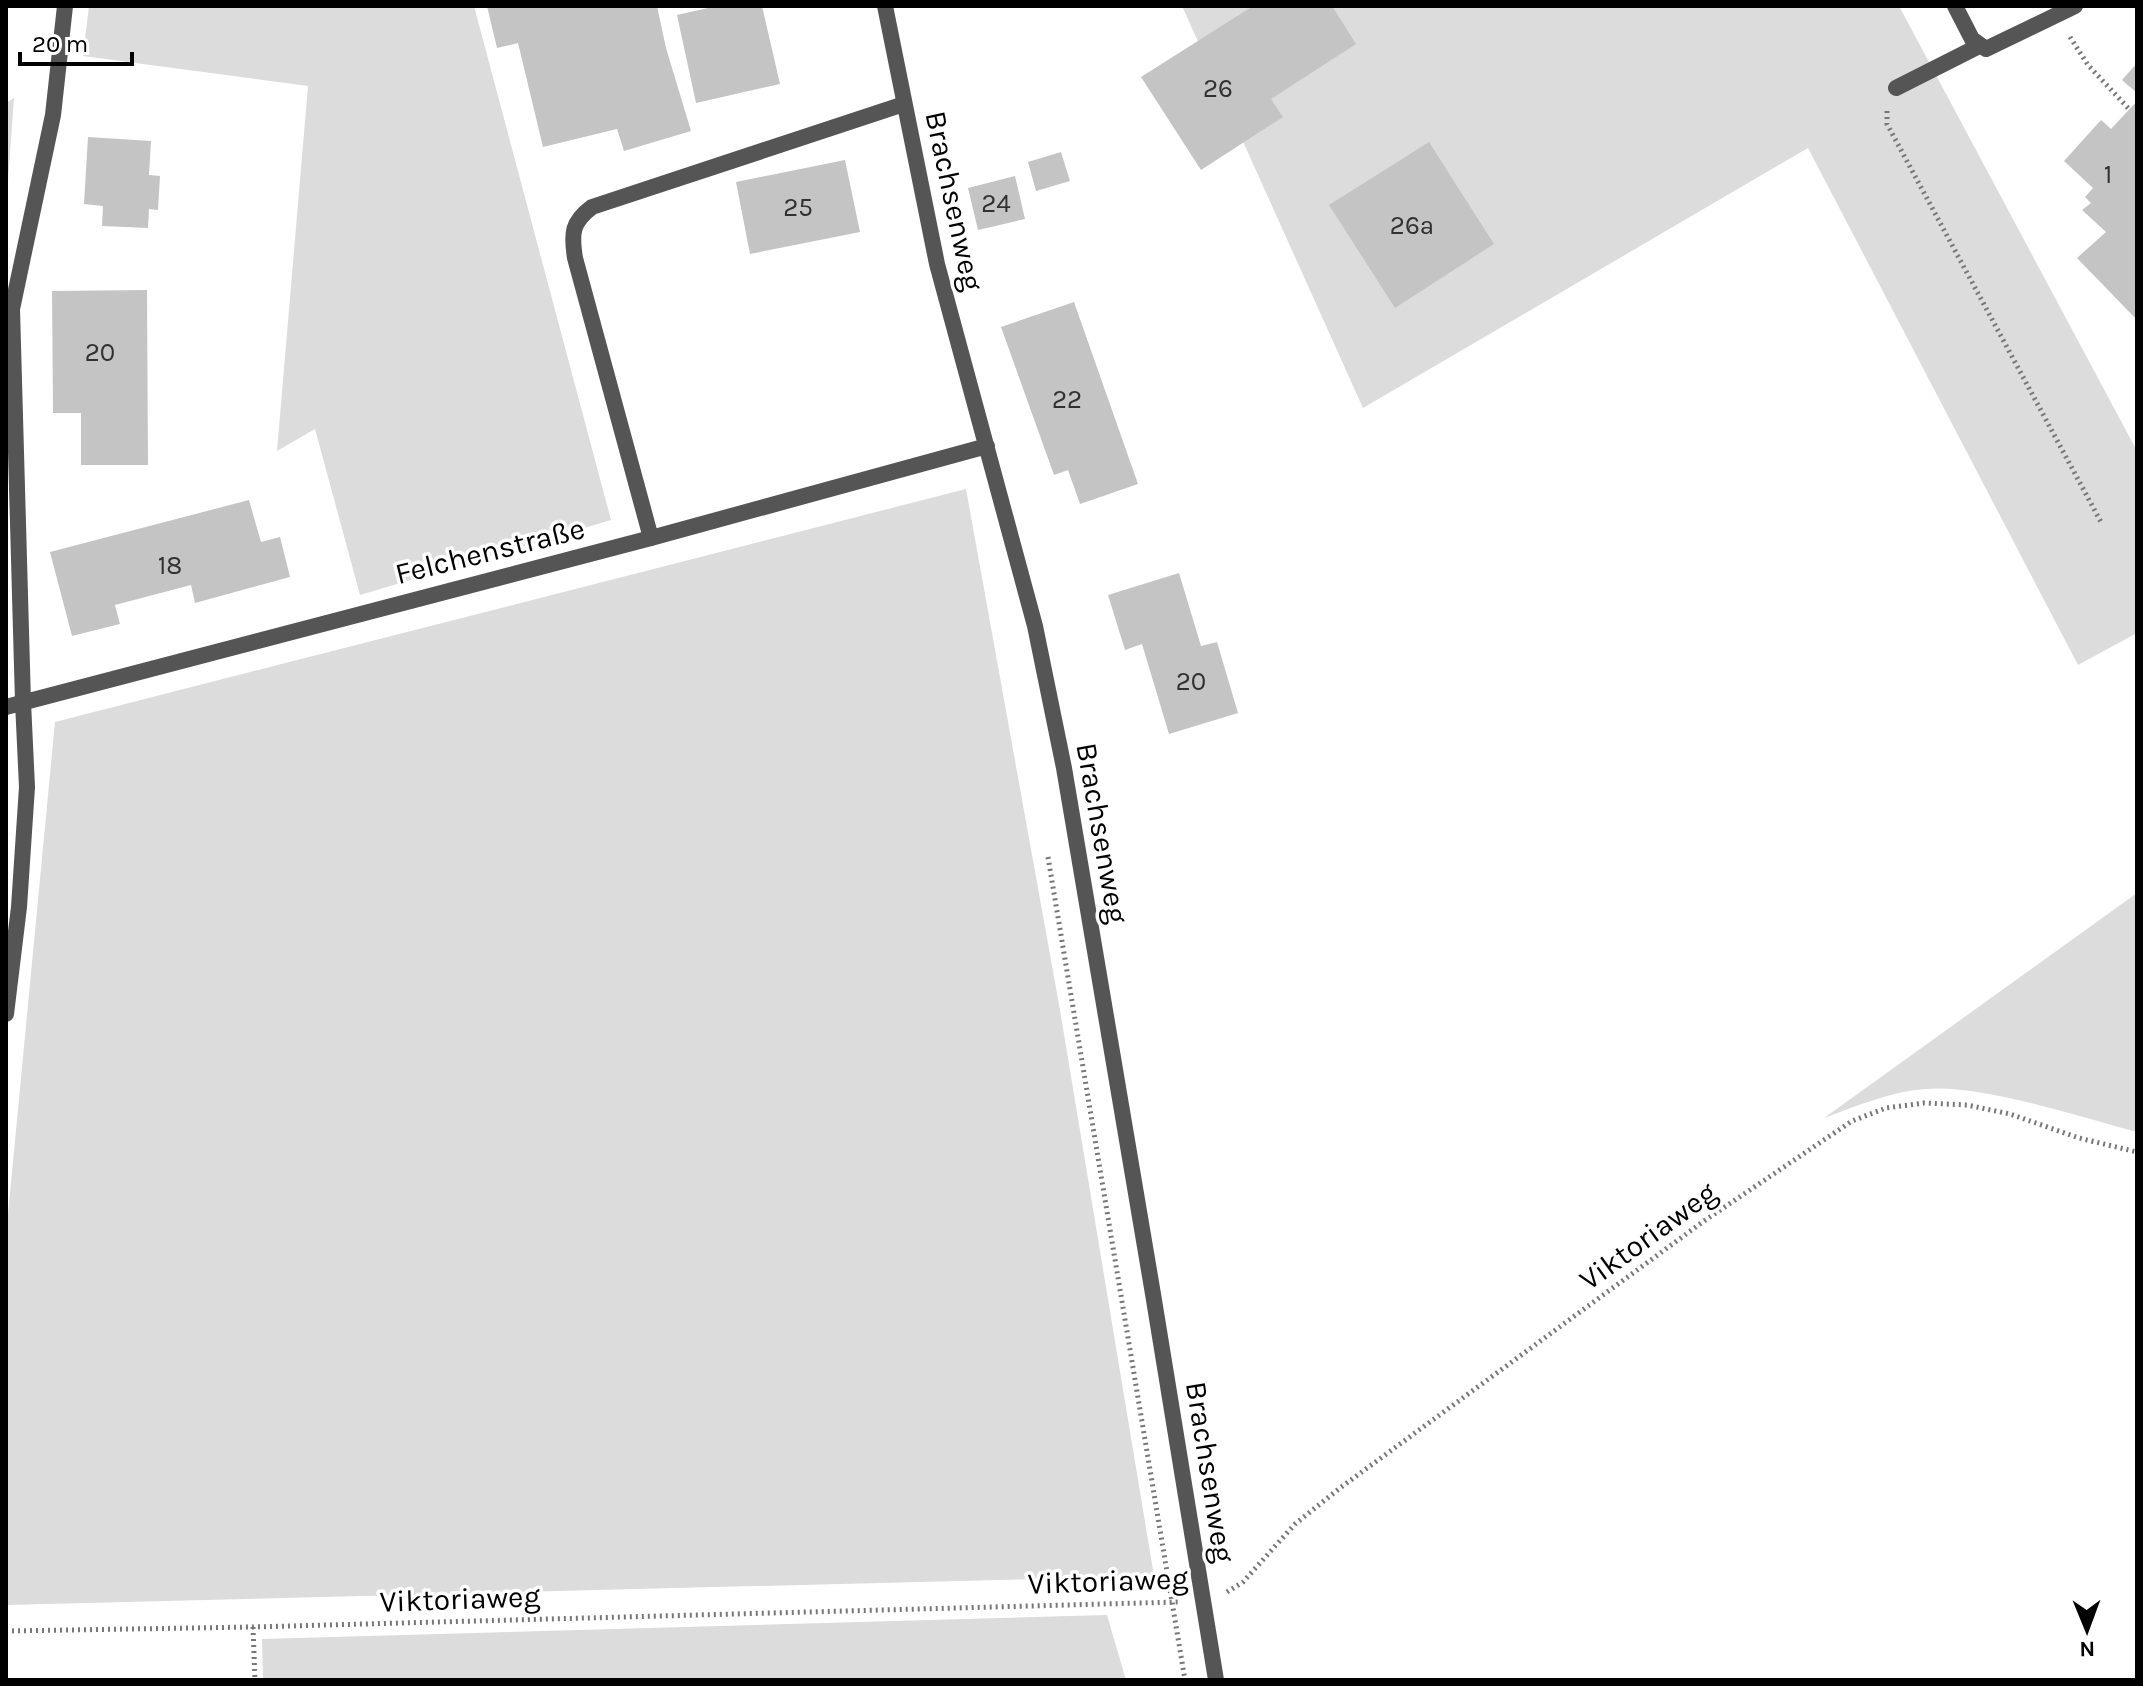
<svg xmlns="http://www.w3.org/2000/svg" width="2143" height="1686" viewBox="0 0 2143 1686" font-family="Karla,sans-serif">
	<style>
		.green { fill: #dcdcdc }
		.building { fill: #c4c4c4 }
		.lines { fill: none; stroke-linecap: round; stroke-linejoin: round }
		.path { stroke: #777; stroke-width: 5; stroke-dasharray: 2 4; stroke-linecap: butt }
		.service { stroke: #555; stroke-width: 16 }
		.minor { stroke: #555; stroke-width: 16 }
		.labels { text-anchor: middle; stroke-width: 7; stroke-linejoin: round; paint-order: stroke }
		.number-label { font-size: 26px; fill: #313131 }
		.street-label { font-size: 30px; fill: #000; stroke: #fff }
	</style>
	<rect width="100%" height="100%" fill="#fff"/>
	<!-- green -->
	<path class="green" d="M 89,6 L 474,6 L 611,520 L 360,595 L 315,429 L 277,451 L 308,86 L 83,56 Z
		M 1182,6 L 1899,6 L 2137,451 L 2137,633 L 2078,665 L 1808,148 L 1363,408 Z
		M 14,98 L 6,208 L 6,103 Z
		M 966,489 L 1060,1010 L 1154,1576 L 6,1605 L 6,1235 L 55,722 Z
		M 2137,893 L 2137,1132 C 2079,1117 1982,1084 1925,1089 C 1889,1092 1857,1106 1824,1118 Z
		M 1107,1615 L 1126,1680 L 263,1680 L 262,1639 Z"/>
	<!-- building -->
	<path class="building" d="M 487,6 L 657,6 L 666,48 L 691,131 L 624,151 L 617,129 L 543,147 L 518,43 L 497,48 Z
		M 717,6 L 762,6 L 780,84 L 696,103 L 677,15 Z
		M 1253,6 L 1332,6 L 1356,44 L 1271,99 L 1283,117 L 1201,170 L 1141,77 Z
		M 2137,63 L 2137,93 L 2122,80 Z
		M 2137,101 L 2137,320 L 2077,258 L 2106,232 L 2082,210 L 2091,203 L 2085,197 L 2093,188 L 2064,161 L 2101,120 L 2111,129 Z
		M 88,137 L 151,141 L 149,175 L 160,176 L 158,210 L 149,209 L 148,228 L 102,226 L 103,206 L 84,204 Z
		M 1429,142 L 1494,244 L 1395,308 L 1329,205 Z
		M 1061,152 L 1070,181 L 1036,191 L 1028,162 Z
		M 845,160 L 860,232 L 750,254 L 736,182 Z
		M 1015,176 L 1025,219 L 978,230 L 968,188 Z
		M 147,290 L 148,465 L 81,465 L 81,413 L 53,413 L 52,291 Z
		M 1074,302 L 1138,484 L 1080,504 L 1068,470 L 1054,475 L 1001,327 Z
		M 249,500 L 261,542 L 280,537 L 290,577 L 195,603 L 191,585 L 115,605 L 120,624 L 72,636 L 50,552 Z
		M 1179,573 L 1201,646 L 1217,642 L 1238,713 L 1169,734 L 1142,644 L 1125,650 L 1108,595 Z"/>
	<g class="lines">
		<!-- path -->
		<path class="path" d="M 2070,37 L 2088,65 L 2129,109
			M 1887,111 L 1887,124 L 2102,524
			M 1048,857 L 1185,1680
			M 1227,1592 L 1243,1582 L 1295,1524 L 1340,1488 L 1704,1221 L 1852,1121 L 1886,1108 L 1924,1103 L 1967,1105 L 2010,1114 L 2079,1138 L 2137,1152
			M 253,1627 L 255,1680
			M 6,1631 L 253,1627 L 1178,1602"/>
		<!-- service -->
		<path class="service" d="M 1896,88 L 1979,46
			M 651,538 L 575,258 C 571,233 572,222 592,207 L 904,104"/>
		<!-- minor -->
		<path class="minor" d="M 885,6 L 937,264 L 1035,626 L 1064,768 L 1153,1294 L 1216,1680
			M 1955,6 L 1972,39 L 1986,49 L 2075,6
			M 6,707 L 651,538 L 987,446
			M 6,1014 L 19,907 L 27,787 L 23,702 L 12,309 L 53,115 L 65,6"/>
	</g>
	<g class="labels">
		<!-- number labels -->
		<g class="number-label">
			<text x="1218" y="97">26</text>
			<text x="2108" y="183">1</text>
			<text x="996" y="212">24</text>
			<text x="798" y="216">25</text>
			<text x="1412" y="234">26a</text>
			<text x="100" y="361">20</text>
			<text x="1067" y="408">22</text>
			<text x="170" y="574">18</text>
			<text x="1191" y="690">20</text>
		</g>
		<!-- street labels -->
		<g class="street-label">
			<text transform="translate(954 201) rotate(78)" y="10">Brachsenweg</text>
			<text transform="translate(490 551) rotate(-14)" y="10">Felchenstraße</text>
			<text transform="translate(1102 833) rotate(80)" y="10">Brachsenweg</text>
			<text transform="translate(1648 1236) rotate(-36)" y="10">Viktoriaweg</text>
			<text transform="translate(1210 1472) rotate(81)" y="10">Brachsenweg</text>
			<text transform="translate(1108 1581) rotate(-2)" y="10">Viktoriaweg</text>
			<text transform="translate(460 1599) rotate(-2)" y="10">Viktoriaweg</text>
		</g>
	</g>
	<!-- border -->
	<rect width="2143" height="1686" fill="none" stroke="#000000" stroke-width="16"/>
	<!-- north arrow -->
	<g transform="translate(2087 1630) rotate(179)" stroke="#ffffff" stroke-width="6" paint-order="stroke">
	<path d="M0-6L14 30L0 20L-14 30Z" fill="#000000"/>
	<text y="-12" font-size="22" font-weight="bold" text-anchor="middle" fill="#000000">N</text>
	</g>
	<!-- scale -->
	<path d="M20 52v12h112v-12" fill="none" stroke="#000000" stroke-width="4"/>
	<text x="32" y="52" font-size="24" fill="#000000" stroke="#ffffff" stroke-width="6" paint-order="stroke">20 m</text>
</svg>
